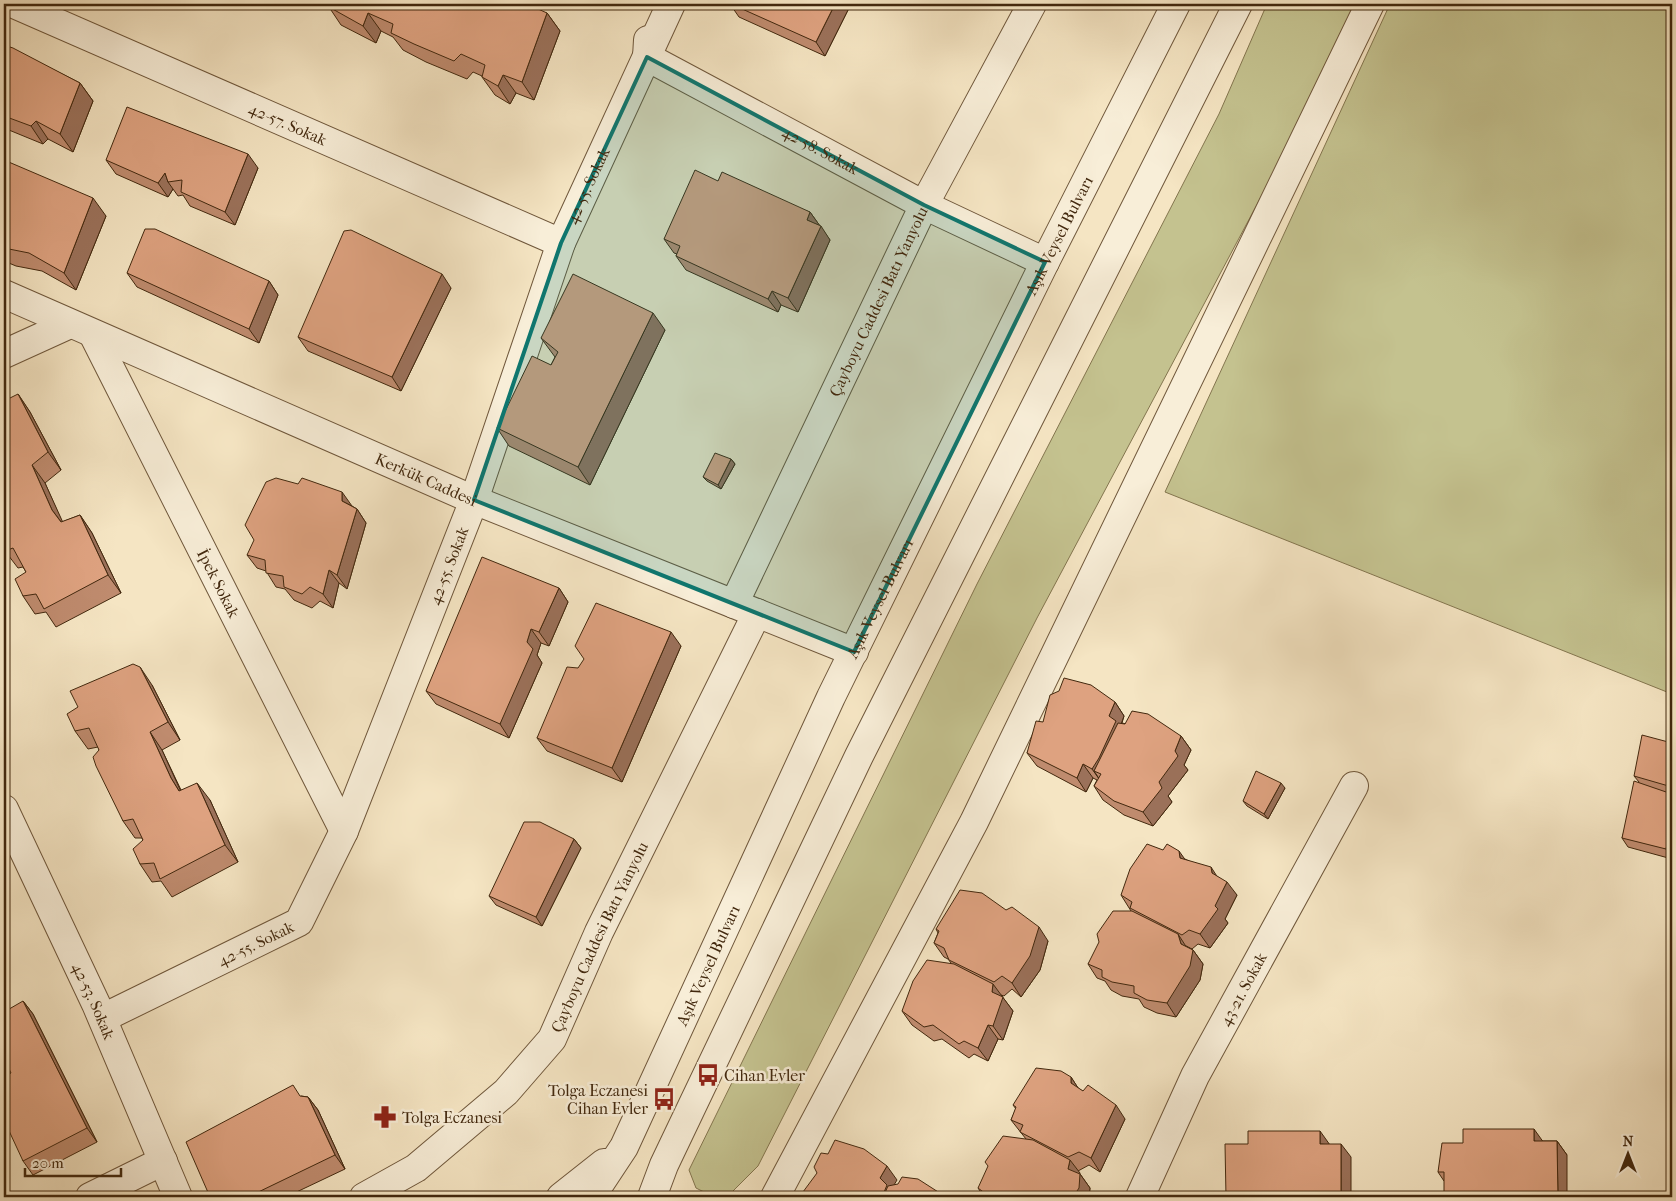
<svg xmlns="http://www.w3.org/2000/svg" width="1676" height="1201" viewBox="0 0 1676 1201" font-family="'IM FELL French Canon',serif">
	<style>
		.green { fill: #c4c28f; stroke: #83754e }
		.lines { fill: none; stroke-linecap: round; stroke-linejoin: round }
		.minor-casing { stroke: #6f573b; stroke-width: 30 }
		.minor { stroke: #f8eed8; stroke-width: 28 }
		.wall { fill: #bf8b6e; stroke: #42280e }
		.shaded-wall { fill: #9b715a; stroke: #42280e }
		.building { fill: #dea280; stroke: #42280e }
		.marked { fill: #0f766e; fill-opacity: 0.2; stroke: #0f766e; stroke-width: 4; stroke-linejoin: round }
		.labels { text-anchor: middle; stroke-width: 5; stroke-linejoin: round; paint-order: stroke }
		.street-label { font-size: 16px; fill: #42280e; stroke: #f8eed8 }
		.poi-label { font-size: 16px; fill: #42280e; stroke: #f8eed8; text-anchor: start }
	</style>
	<rect width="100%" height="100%" fill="#f5e5c3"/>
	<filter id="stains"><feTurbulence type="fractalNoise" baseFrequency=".004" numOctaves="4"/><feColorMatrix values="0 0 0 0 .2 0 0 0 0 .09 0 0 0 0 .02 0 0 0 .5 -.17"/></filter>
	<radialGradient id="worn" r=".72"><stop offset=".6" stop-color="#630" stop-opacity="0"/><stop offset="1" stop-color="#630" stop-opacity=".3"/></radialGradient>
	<!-- green -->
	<path class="green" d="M 1267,4 L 1356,4 L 1287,148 L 1037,618 L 758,1166 L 730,1194 L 708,1194 L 696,1188 L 689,1170 L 977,584 L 1219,114 Z
		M 1390,4 L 1672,4 L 1672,694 L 1165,492 Z"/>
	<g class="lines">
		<defs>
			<g id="minor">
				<path id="s1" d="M 14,4 L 561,243"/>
				<path id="s2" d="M 648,40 L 647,57 L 924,205 L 1045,262"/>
				<path id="s3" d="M 4,294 L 474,500 L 854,652"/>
				<path id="s4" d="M 93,334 L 344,831"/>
				<path d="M 4,354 L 70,324"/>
				<path id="s5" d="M 734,604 L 924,205 L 1032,4"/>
				<path id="s6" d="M 4,809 L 96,1004 L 178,1197"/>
				<path id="s7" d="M 103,1018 L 299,922 L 344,831 L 474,500 L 561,243 L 671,4"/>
				<path d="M 90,1197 L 163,1161"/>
				<path id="s8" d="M 364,1197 L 416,1168 L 506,1092 L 552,1039 L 599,932 L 757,613"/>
				<path d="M 561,1197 L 604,1163"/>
				<path id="s9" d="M 591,1197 L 624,1147 L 831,697 L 1045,262 L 1176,4"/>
				<path d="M 652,1197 L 664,1165 L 859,756 L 1238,4"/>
				<path d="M 775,1197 L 974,822 L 1370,4"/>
				<path id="s10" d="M 1140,1197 L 1195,1076 L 1354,786"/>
			</g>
		</defs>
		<!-- minor casing -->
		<use href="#minor" class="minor-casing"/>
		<!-- minor -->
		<use href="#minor" class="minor"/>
	</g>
	<!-- wall -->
	<path class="wall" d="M 730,4 L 851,4 L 825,56 L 739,17 Z
		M 329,7 L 547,13 L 560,31 L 534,100 L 516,93 L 510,104 L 495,95 L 482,77 L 482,76 L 473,72 L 467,79 L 426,62 L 403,50 L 393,37 L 381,31 L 376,43 L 341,25 Z
		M 4,45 L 80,83 L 93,101 L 73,152 L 48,139 L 43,144 L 4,128 Z
		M 4,160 L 106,216 L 76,290 L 42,271 L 16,266 L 4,261 Z
		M 106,160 L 258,168 L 235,225 L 190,206 L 183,195 L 178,196 L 173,189 L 168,197 L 116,174 Z
		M 718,181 L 810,212 L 830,240 L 798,312 L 781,305 L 778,312 L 686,270 L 676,256 L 677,254 L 674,253 L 664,239 Z
		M 127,273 L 269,281 L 278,295 L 259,343 L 137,287 Z
		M 451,288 L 401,391 L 308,351 L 298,337 Z
		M 665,330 L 590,485 L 509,446 L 497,428 L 551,365 L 555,357 L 541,338 Z
		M 18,394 L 30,412 L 61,470 L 45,483 L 62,522 L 80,515 L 92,533 L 121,593 L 56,627 L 46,612 L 35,614 L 23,596 L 26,572 L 23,567 L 18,568 L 5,551 Z
		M 731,459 L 735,464 L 721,489 L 707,481 L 703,477 Z
		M 352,506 L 357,509 L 366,523 L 347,589 L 339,583 L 333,608 L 320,601 L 312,608 L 294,600 L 285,589 L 276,587 L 266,571 L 257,568 L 247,555 Z
		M 559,588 L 568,602 L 549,646 L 541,643 L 537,655 L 542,663 L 509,738 L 436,704 L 426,691 Z
		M 681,646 L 622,782 L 547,751 L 537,738 L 578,668 Z
		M 152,685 L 180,740 L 162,750 L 181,790 L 210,800 L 238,862 L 172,897 L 161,881 L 152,882 L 140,864 L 143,840 L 142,838 L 135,838 L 123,821 L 98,747 L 88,749 L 75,731 Z
		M 1115,702 L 1124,716 L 1122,723 L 1181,736 L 1191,750 L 1184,765 L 1188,770 L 1168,796 L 1172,802 L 1153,826 L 1124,815 L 1103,800 L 1094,786 L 1097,780 L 1093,778 L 1086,792 L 1037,766 L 1027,753 L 1043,722 Z
		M 1672,743 L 1672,859 L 1628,847 L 1622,838 L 1639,782 L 1634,776 Z
		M 1285,788 L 1268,819 L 1247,806 L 1243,801 Z
		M 574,839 L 581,848 L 542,926 L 496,905 L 489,896 Z
		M 1185,859 L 1217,876 L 1237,895 L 1225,919 L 1228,923 L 1210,948 L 1198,944 L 1192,949 L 1186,946 L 1193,950 L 1203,964 L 1200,980 L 1176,1017 L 1157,1013 L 1144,1007 L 1139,999 L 1122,996 L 1111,990 L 1105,981 L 1097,978 L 1088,964 L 1131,911 L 1121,895 Z
		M 936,929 L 1048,941 L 1040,970 L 1021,997 L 1012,989 L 1004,996 L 1001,995 L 1013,1011 L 1003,1040 L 998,1039 L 988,1061 L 974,1054 L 969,1058 L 942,1039 L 934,1041 L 912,1025 L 902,1011 L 951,963 L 948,959 L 944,957 L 934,943 L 938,933 Z
		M 23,1001 L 33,1014 L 97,1142 L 33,1175 L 23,1161 L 11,1073 Z
		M 1071,1077 L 1078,1088 L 1125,1119 L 1100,1172 L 1089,1165 L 1078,1171 L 1090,1188 L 1089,1197 L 984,1197 L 978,1188 L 1026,1139 L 1011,1120 L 1016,1109 L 1013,1105 Z
		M 301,1096 L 308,1097 L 318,1110 L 345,1169 L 286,1197 L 210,1197 Z
		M 1542,1141 L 1557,1141 L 1567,1155 L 1444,1181 L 1438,1172 L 1463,1143 Z"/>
	<!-- shaded-wall -->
	<path class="shaded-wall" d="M 835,4 L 851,4 L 825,56 L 816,42 Z
		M 368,13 L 381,31 L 376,43 L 363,26 Z
		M 547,13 L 560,31 L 534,100 L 522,82 Z
		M 503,75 L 516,93 L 510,104 L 498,86 Z
		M 80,83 L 93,101 L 73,152 L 60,134 Z
		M 36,121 L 48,139 L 43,144 L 31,126 Z
		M 248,154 L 258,168 L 235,225 L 225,212 Z
		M 165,173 L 168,182 L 173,189 L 168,197 L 158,183 Z
		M 93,198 L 106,216 L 76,290 L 64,273 Z
		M 810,212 L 820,226 L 807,220 Z
		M 821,226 L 830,240 L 798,312 L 788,298 Z
		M 442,274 L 451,288 L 401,391 L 392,377 Z
		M 269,281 L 278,295 L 259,343 L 249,329 Z
		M 772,291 L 781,305 L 778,312 L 768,299 Z
		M 653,313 L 665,330 L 590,485 L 578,467 Z
		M 18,394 L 30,412 L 61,470 L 48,452 Z
		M 731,459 L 735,464 L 721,489 L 718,485 Z
		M 32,465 L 45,483 L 65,527 L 52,510 Z
		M 342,492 L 352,506 L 342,501 Z
		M 357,509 L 366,523 L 347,589 L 337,575 Z
		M 80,515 L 92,533 L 121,593 L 108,575 Z
		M 329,570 L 339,583 L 333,608 L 323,594 Z
		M 559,588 L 568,602 L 549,646 L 539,632 Z
		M 531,629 L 541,643 L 537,655 L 542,663 L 509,738 L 500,724 Z
		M 671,632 L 681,646 L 622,782 L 612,768 Z
		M 140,667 L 152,685 L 180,740 L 168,722 Z
		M 1115,702 L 1124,716 L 1120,727 L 1094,771 L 1102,783 L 1092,769 L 1109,716 Z
		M 150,732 L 162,750 L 183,796 L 179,791 L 171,778 Z
		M 1181,736 L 1191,750 L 1184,765 L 1188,770 L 1168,796 L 1172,802 L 1153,826 L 1143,812 L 1175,751 Z
		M 1083,764 L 1093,778 L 1086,792 L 1077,778 Z
		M 197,783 L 210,800 L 238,862 L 225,845 Z
		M 1281,783 L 1285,788 L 1268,819 L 1264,814 Z
		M 1672,822 L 1672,858 L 1666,849 Z
		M 574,839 L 581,848 L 542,926 L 536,917 Z
		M 1179,851 L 1189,865 L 1180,858 Z
		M 1211,867 L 1220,881 L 1212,873 Z
		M 1227,882 L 1237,895 L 1225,919 L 1228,923 L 1210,948 L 1200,934 Z
		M 1039,927 L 1048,941 L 1040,970 L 1021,997 L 1012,983 Z
		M 1178,934 L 1187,948 L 1181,944 Z
		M 1193,950 L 1203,964 L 1200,980 L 1176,1017 L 1167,1003 Z
		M 993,984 L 1013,1011 L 1003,1040 L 993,1026 L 992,992 Z
		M 23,1001 L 33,1014 L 97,1142 L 87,1128 Z
		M 988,1025 L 998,1039 L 988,1061 L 978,1048 Z
		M 1071,1077 L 1080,1091 L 1071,1083 Z
		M 308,1097 L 318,1110 L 345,1169 L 335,1155 Z
		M 1116,1105 L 1125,1119 L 1100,1172 L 1091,1158 Z
		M 1534,1129 L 1544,1143 L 1534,1141 Z
		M 1320,1131 L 1330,1145 L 1320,1144 Z
		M 1557,1141 L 1567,1155 L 1567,1197 L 1558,1197 Z
		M 1341,1144 L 1351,1157 L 1351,1197 L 1341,1197 Z
		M 1070,1160 L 1080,1173 L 1078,1183 L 1068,1169 Z
		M 887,1166 L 897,1180 L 891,1190 L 896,1197 L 882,1197 L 880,1178 Z
		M 1080,1174 L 1090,1188 L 1089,1197 L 1073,1197 Z"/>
	<!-- building -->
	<path class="building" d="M 330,4 L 527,4 L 547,13 L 522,82 L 503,75 L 498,86 L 482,77 L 485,65 L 461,54 L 454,61 L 414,44 L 391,33 L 393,24 L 368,13 L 363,26 L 329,7 Z
		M 731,4 L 835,4 L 816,42 Z
		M 4,45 L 13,48 L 80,83 L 60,134 L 36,121 L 31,126 L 4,116 Z
		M 127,107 L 248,154 L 225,212 L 181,192 L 182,180 L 168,182 L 165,173 L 158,183 L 106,160 Z
		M 4,160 L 93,198 L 64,273 L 29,253 L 4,248 Z
		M 695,170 L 718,181 L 722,172 L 810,212 L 807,220 L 821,226 L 788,298 L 772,291 L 768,299 L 676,256 L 680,246 L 664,239 Z
		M 145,229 L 155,229 L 269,281 L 249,329 L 127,273 Z
		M 351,230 L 442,274 L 392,377 L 298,337 L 344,231 Z
		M 573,274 L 653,313 L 578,467 L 497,428 L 532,356 L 551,365 L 558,352 L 541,338 Z
		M 18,394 L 48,452 L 32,465 L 52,510 L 61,522 L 80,515 L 108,575 L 44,609 L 36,594 L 23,596 L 15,579 L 26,572 L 13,548 L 5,551 L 4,548 L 4,401 Z
		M 715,453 L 731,459 L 718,485 L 703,477 Z
		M 276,478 L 298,484 L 302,478 L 342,492 L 342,501 L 357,509 L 337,575 L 329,570 L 323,594 L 310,587 L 302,594 L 284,587 L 283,576 L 266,573 L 265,560 L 247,555 L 254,540 L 245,525 L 266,482 Z
		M 482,557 L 559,588 L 539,632 L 531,629 L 527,642 L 533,649 L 500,724 L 426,691 Z
		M 596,603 L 671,632 L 612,768 L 537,738 L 567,667 L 578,668 L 584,659 L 575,646 Z
		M 133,664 L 140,667 L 168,722 L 150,732 L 171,778 L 179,791 L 197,783 L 225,845 L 160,879 L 154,863 L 140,864 L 133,849 L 143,840 L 133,819 L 123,821 L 96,766 L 93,757 L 99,750 L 89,728 L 75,731 L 67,714 L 78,707 L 70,691 Z
		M 1064,678 L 1091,685 L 1115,702 L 1109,716 L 1116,721 L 1099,758 L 1092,769 L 1083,764 L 1077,778 L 1027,753 L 1036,721 L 1043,722 L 1050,695 L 1059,691 Z
		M 1132,711 L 1148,714 L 1181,736 L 1175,751 L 1178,756 L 1159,782 L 1162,788 L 1143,812 L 1114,801 L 1094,786 L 1101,774 L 1094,771 L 1118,723 L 1125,724 Z
		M 1642,735 L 1672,743 L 1672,787 L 1634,776 Z
		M 1256,771 L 1281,783 L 1264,814 L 1243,801 Z
		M 1634,781 L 1672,794 L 1672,822 L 1666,849 L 1622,838 Z
		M 524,822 L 540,822 L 574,839 L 536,917 L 489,896 Z
		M 1147,844 L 1163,850 L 1167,844 L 1179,851 L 1180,858 L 1211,867 L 1212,873 L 1227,882 L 1215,906 L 1218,909 L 1200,934 L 1189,930 L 1182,935 L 1130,908 L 1132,902 L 1121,895 L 1130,869 Z
		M 960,890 L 982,893 L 1006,910 L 1012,907 L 1039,927 L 1030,956 L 1012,983 L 1002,976 L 994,982 L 949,960 L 944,948 L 934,943 L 939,931 L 936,929 Z
		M 1113,911 L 1132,911 L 1178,934 L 1181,944 L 1193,950 L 1190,966 L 1167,1003 L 1147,1000 L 1134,993 L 1134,986 L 1112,982 L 1102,977 L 1102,970 L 1088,964 L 1099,942 L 1097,934 Z
		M 927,960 L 954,964 L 993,984 L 992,992 L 1003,997 L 993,1026 L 988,1025 L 978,1048 L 964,1041 L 959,1044 L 933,1025 L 924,1027 L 902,1011 L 913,981 Z
		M 23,1001 L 87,1128 L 23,1161 L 4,1120 L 4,1077 L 11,1073 L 4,1059 L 4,1012 Z
		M 1036,1068 L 1061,1071 L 1071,1077 L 1071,1083 L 1083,1091 L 1088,1085 L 1116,1105 L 1091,1158 L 1079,1152 L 1068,1157 L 1020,1132 L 1023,1125 L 1011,1120 L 1016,1107 L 1013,1105 Z
		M 293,1085 L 300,1096 L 308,1097 L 335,1155 L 248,1197 L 210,1197 L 186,1142 Z
		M 1463,1129 L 1534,1129 L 1534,1141 L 1557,1141 L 1558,1197 L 1444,1197 L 1444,1172 L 1438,1172 L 1442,1143 L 1463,1143 Z
		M 1248,1131 L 1320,1131 L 1320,1144 L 1341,1144 L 1341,1197 L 1226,1197 L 1225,1144 L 1248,1144 Z
		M 1003,1136 L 1033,1140 L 1070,1160 L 1068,1169 L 1080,1174 L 1079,1188 L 1073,1197 L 990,1197 L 978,1188 L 988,1166 L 985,1162 Z
		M 835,1140 L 864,1149 L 887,1166 L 880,1178 L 887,1185 L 882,1197 L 800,1197 L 800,1196 L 817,1173 L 814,1167 L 821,1153 L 828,1154 Z
		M 902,1177 L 918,1179 L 946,1197 L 883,1197 L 888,1186 L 898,1184 Z"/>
	<!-- marked area -->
	<path class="marked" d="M 647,57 L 924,205 L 1045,262 L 854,652 L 474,500 L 561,243 Z"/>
	<!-- icons -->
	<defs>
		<symbol id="bus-bare" viewBox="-9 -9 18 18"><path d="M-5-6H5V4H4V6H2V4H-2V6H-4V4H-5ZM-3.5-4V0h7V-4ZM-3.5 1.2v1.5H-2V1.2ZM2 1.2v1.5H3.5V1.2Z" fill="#8f2418" stroke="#f8eed8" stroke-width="2.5" paint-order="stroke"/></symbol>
		<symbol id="pharmacy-bare" viewBox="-9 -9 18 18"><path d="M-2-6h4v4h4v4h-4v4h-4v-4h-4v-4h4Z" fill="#8f2418" stroke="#f8eed8" stroke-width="2.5" paint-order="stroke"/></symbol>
	</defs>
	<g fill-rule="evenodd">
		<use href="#bus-bare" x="692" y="1059" width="32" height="32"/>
		<use href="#bus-bare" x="648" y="1083" width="32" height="32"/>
		<use href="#pharmacy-bare" x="369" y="1101" width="32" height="32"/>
	</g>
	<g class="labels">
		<!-- street labels -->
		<g class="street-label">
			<text dy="6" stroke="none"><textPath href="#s1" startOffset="299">42-57. Sokak</textPath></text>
			<text dy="6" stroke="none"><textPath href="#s2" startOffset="214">42-58. Sokak</textPath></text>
			<text dy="6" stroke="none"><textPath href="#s7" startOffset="1010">42-55. Sokak</textPath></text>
			<text dy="6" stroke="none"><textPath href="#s9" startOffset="1070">Aşık Veysel Bulvarı</textPath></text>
			<text dy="6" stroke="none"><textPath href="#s5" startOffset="335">Çayboyu Caddesi Batı Yanyolu</textPath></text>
			<text dy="6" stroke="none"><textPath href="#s3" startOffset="461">Kerkük Caddesi</textPath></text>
			<text dy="6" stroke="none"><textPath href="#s7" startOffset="605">42-55. Sokak</textPath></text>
			<text dy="6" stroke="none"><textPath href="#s4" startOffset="279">İpek Sokak</textPath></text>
			<text dy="6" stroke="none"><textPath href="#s9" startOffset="665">Aşık Veysel Bulvarı</textPath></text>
			<text dy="6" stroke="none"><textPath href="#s8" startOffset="360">Çayboyu Caddesi Batı Yanyolu</textPath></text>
			<text dy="6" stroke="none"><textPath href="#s7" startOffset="170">42-55. Sokak</textPath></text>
			<text dy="6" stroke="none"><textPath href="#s9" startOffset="260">Aşık Veysel Bulvarı</textPath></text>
			<text dy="6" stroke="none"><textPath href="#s10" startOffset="232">43-21. Sokak</textPath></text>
			<text dy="6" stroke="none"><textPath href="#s6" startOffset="212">42-53. Sokak</textPath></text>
		</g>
		<!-- poi labels -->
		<g class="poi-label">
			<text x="724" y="1081">Cihan Evler</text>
			<text x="648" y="1096" text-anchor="end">Tolga Eczanesi<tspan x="648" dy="18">Cihan Evler</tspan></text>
			<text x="402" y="1123">Tolga Eczanesi</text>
		</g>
	</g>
	<!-- margin -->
	<rect width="1676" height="1201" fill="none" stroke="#f5e5c3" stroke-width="20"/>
	<rect x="5" y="5" width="1666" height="1191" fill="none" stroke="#42280e" stroke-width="2.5"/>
	<rect x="10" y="10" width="1656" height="1181" fill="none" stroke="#42280e"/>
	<!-- north arrow -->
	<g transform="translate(1628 1154)" stroke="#f8eed8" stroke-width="4" paint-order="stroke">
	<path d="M0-4L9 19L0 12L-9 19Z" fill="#42280e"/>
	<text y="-8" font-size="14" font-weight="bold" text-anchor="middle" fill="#42280e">N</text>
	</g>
	<!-- scale -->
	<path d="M25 1168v8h96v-8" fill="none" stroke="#42280e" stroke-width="2.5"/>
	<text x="32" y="1168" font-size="15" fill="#42280e" stroke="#f8eed8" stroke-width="4" paint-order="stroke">20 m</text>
	<rect width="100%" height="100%" filter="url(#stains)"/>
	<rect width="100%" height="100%" fill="url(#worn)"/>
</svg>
